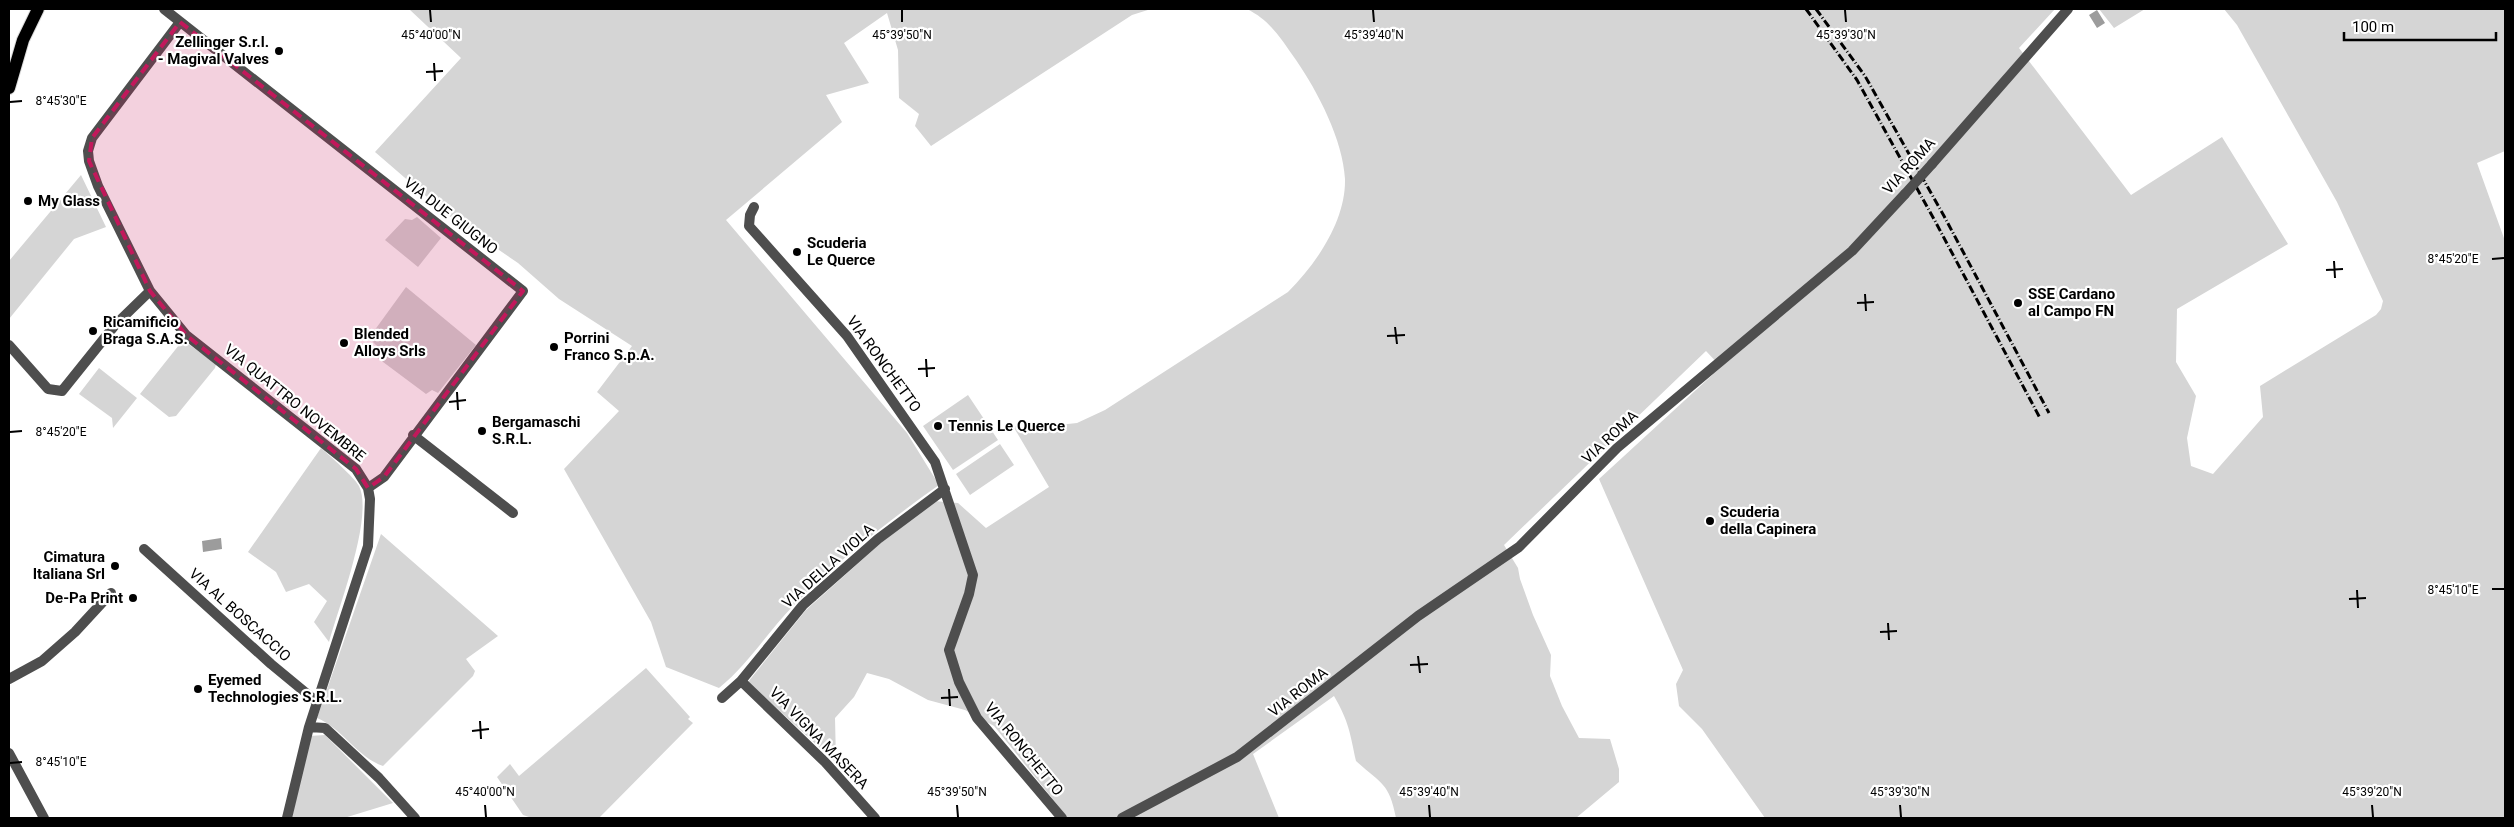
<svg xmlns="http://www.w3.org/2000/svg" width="2514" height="827" viewBox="0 0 2514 827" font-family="Roboto,sans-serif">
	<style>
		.green { fill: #d5d5d5 }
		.water { fill: #9c9c9c }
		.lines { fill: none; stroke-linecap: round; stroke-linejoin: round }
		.primary-casing { stroke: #dbdbdb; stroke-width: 14 }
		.minor { stroke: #4e4e4e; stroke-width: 10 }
		.tertiary { stroke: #4e4e4e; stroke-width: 10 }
		.primary { stroke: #000; stroke-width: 12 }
		.rail { stroke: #000; stroke-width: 3; stroke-dasharray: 8 2.5 1 2.5; stroke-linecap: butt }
		.tertiary-bridge { stroke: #4e4e4e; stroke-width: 10 }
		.marked { fill: #c2185b; fill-opacity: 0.2; stroke: #c2185b; stroke-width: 4; stroke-dasharray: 10 6; stroke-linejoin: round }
		.ticks { fill: none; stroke: #000; stroke-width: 2 }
		.poi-dot { fill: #000; stroke: #fff; stroke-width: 2 }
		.labels { text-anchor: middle; stroke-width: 4.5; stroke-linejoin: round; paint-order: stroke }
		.poi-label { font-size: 15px; font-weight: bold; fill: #000; stroke: #fff; text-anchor: start }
		.street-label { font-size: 15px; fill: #000; stroke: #fff }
		.ticks-label { font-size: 12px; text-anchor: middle; fill: #000; stroke: #fff; stroke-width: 4.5; stroke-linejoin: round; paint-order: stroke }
	</style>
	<rect width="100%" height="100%" fill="#fff"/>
	<!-- green -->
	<path class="green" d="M 409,9 L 1151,9 L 1132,15 L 931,146 L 915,126 L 919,114 L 899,98 L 898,50 L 887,13 L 844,43 L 869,83 L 826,95 L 842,122 L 726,220 L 907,433 L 939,485 C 888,521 839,560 795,604 C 768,631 749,664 719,688 L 666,667 L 651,622 L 564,469 L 619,411 L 597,392 L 632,346 L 559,299 L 518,263 L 448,215 L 375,152 L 461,58 Z
		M 1247,9 L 2055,9 L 2019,48 L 2131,195 L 2222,137 L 2288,244 L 2177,309 L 2176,362 L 2196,396 L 2187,438 L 2191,466 L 2213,474 L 2263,417 L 2260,386 L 2376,315 L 2381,309 L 2383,301 L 2337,202 L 2237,25 L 2224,9 L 2505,9 L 2505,151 L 2477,163 L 2505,241 L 2505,818 L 1765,818 L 1702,729 L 1679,706 L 1676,684 L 1683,670 L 1599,479 L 1721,367 L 1706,351 L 1504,545 L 1518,568 L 1520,579 L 1533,615 L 1551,655 L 1550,676 L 1562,706 L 1579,738 L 1610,739 L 1619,769 L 1619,782 L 1576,818 L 1396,818 C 1389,782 1381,784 1356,761 C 1350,733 1349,722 1334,696 L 1253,754 L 1279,818 L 1068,818 L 994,726 L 965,710 L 928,700 L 889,679 L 867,673 L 854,697 L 835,718 L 836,762 L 833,760 L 748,682 L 806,610 L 882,542 L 934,501 L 958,503 L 986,528 L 1049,487 L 1013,426 L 1040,427 L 1077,423 L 1105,410 L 1288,292 C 1316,264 1346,221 1345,179 C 1343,140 1318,92 1296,60 C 1281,39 1271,21 1247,9 Z
		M 2099,9 L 2145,9 L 2114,28 Z
		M 81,175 L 106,227 L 74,239 L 9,319 L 9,261 Z
		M 417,217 L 441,238 L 418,267 L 385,240 L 405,219 L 412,220 Z
		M 406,287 L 476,345 L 438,393 L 432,390 L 426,394 L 375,356 L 380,349 L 369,338 Z
		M 183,340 L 216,364 L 215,368 L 176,416 L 169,417 L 140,394 Z
		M 99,368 L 137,398 L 113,428 L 112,418 L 79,394 Z
		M 968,395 L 998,440 L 953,470 L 923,426 Z
		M 1000,444 L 1014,465 L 970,495 L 956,474 Z
		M 321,448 C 330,456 354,477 359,486 C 374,516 338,609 329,642 L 314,622 L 327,601 L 309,584 L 286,592 L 276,572 L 248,552 Z
		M 381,534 L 498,636 L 466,659 L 475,671 L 473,676 L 383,766 C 357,757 343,729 317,718 Z
		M 646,668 L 690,717 L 688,719 L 693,723 L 599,818 L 532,818 L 523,815 L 497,777 L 510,764 L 519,776 Z
		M 325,735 L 393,803 L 344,818 L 292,818 L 309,736 Z"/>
	<!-- water -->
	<path class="water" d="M 2097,10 L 2105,23 L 2097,28 L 2089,15 Z
		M 221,538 L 222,549 L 203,552 L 202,541 Z"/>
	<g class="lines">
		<defs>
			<path id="primary" d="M 9,88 L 23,40 L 38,9"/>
		</defs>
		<!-- primary casing -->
		<use href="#primary" class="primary-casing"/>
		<!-- minor -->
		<path class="minor" d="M 164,9 L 523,291 L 384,477 L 368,488
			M 180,22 L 92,138 L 88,151 L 89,161 L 98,186 L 150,291 L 186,335 L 356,469 L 368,488 L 370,499 L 368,546 L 309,727 L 287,818
			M 754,207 L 750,215 L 749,226 L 847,336 L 935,462 L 973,575 L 969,594 L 949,650 L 959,682 L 977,718 L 1062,818
			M 9,345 L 48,389 L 62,391 L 115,325 L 150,291
			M 413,435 L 513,513
			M 144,549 L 271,664 L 317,702
			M 9,679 L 42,661 L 75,632 L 111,593
			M 741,681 L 825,762 L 875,818
			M 722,698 L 741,681 L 803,605 L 878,539 L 945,489
			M 309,727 L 325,728 L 379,778 L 415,818
			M 9,753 L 44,818"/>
		<!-- tertiary -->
		<path class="tertiary" d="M 1932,164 L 2068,9
			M 1122,818 L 1237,757 L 1418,616 L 1519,547 L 1617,448 L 1852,251 L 1905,194"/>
		<!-- primary -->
		<use href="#primary" class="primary"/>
		<!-- rail -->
		<path class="rail" d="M 1806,9 L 1857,80 L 1935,221 L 2040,418
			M 1816,9 L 1865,76 L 1944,216 L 2049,413"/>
		<!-- tertiary-bridge -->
		<path class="tertiary-bridge" d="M 1905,194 L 1932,164"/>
	</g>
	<!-- marked area -->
	<path class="marked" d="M 180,22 L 523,291 L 384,477 L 368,488 L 356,469 L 186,335 L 150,291 L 89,161 L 92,138 Z"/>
	<!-- ticks -->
	<path class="ticks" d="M 430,10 L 431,22M 902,10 L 902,22M 1373,10 L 1374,22M 1845,10 L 1846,22M 434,63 L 435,81M 426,72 L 443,71M 10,102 L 22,101M 2492,259 L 2504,258M 2334,261 L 2335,278M 2326,270 L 2343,269M 1865,294 L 1866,311M 1857,303 L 1874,302M 1395,327 L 1397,344M 1387,336 L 1405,335M 926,359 L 927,377M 918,369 L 935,368M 457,392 L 458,410M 449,402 L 466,400M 10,432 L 22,431M 2492,589 L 2504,589M 2357,590 L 2358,608M 2349,599 L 2366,598M 1888,623 L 1889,640M 1880,632 L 1897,631M 1418,656 L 1420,673M 1410,665 L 1428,664M 949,689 L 950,706M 941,698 L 958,697M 480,721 L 481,739M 472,731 L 489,729M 10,763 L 22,762M 485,805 L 486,817M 957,805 L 958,817M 1429,805 L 1430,817M 1900,805 L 1901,817M 2372,805 L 2373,817"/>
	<!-- markers -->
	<g class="poi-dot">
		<circle cx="279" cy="51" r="5"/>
		<circle cx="28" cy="201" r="5"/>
		<circle cx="797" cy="252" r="5"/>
		<circle cx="2018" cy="303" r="5"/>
		<circle cx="93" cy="331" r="5"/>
		<circle cx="344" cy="343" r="5"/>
		<circle cx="554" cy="347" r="5"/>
		<circle cx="938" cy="426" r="5"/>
		<circle cx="482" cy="431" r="5"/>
		<circle cx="1710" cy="521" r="5"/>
		<circle cx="115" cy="566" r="5"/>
		<circle cx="133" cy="598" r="5"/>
		<circle cx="198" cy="689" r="5"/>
	</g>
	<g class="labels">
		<!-- poi labels -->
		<g class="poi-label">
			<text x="269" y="47" text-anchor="end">Zellinger S.r.l.<tspan x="269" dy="17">- Magival Valves</tspan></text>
			<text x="38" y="206">My Glass</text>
			<text x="807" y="248">Scuderia<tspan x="807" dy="17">Le Querce</tspan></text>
			<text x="2028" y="299">SSE Cardano<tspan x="2028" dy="17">al Campo FN</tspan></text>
			<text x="103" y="327">Ricamificio<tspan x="103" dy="17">Braga S.A.S.</tspan></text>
			<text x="354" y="339">Blended<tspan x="354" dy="17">Alloys Srls</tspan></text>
			<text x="564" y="343">Porrini<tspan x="564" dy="17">Franco S.p.A.</tspan></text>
			<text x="492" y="427">Bergamaschi<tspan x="492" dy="17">S.R.L.</tspan></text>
			<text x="948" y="431">Tennis Le Querce</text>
			<text x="1720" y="517">Scuderia<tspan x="1720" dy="17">della Capinera</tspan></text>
			<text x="105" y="562" text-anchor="end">Cimatura<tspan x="105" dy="17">Italiana Srl</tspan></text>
			<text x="123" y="603" text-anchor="end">De-Pa Print</text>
			<text x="208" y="685">Eyemed<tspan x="208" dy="17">Technologies S.R.L.</tspan></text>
		</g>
		<!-- street labels -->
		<g class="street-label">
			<text transform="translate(1909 166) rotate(-48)" y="5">VIA ROMA</text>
			<text transform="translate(451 216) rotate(38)" y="5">VIA DUE GIUGNO</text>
			<text transform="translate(884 364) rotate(54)" y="5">VIA RONCHETTO</text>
			<text transform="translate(295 403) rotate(39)" y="5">VIA QUATTRO NOVEMBRE</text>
			<text transform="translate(1610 437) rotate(-43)" y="5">VIA ROMA</text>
			<text transform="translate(828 566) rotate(-42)" y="5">VIA DELLA VIOLA</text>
			<text transform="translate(240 615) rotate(42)" y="5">VIA AL BOSCACCIO</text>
			<text transform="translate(1298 692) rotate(-38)" y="5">VIA ROMA</text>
			<text transform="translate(819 738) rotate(46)" y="5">VIA VIGNA MASERA</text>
			<text transform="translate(1024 749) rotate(51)" y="5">VIA RONCHETTO</text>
		</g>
	</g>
	<g class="ticks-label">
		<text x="431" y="39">45°40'00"N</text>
		<text x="902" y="39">45°39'50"N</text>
		<text x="1374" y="39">45°39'40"N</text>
		<text x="1846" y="39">45°39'30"N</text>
		<text x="61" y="105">8°45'30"E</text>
		<text x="2453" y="263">8°45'20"E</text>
		<text x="61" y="436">8°45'20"E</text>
		<text x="2453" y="594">8°45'10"E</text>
		<text x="61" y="766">8°45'10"E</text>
		<text x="485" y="796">45°40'00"N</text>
		<text x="957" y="796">45°39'50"N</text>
		<text x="1429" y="796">45°39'40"N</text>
		<text x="1900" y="796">45°39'30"N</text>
		<text x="2372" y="796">45°39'20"N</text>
	</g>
	<!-- border -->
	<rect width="2514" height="827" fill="none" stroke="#000000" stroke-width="20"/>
	<!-- scale -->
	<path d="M2344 32v8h152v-8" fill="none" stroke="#000000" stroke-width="2.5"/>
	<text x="2352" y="32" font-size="15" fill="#000000" stroke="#ffffff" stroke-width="4" paint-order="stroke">100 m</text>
</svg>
